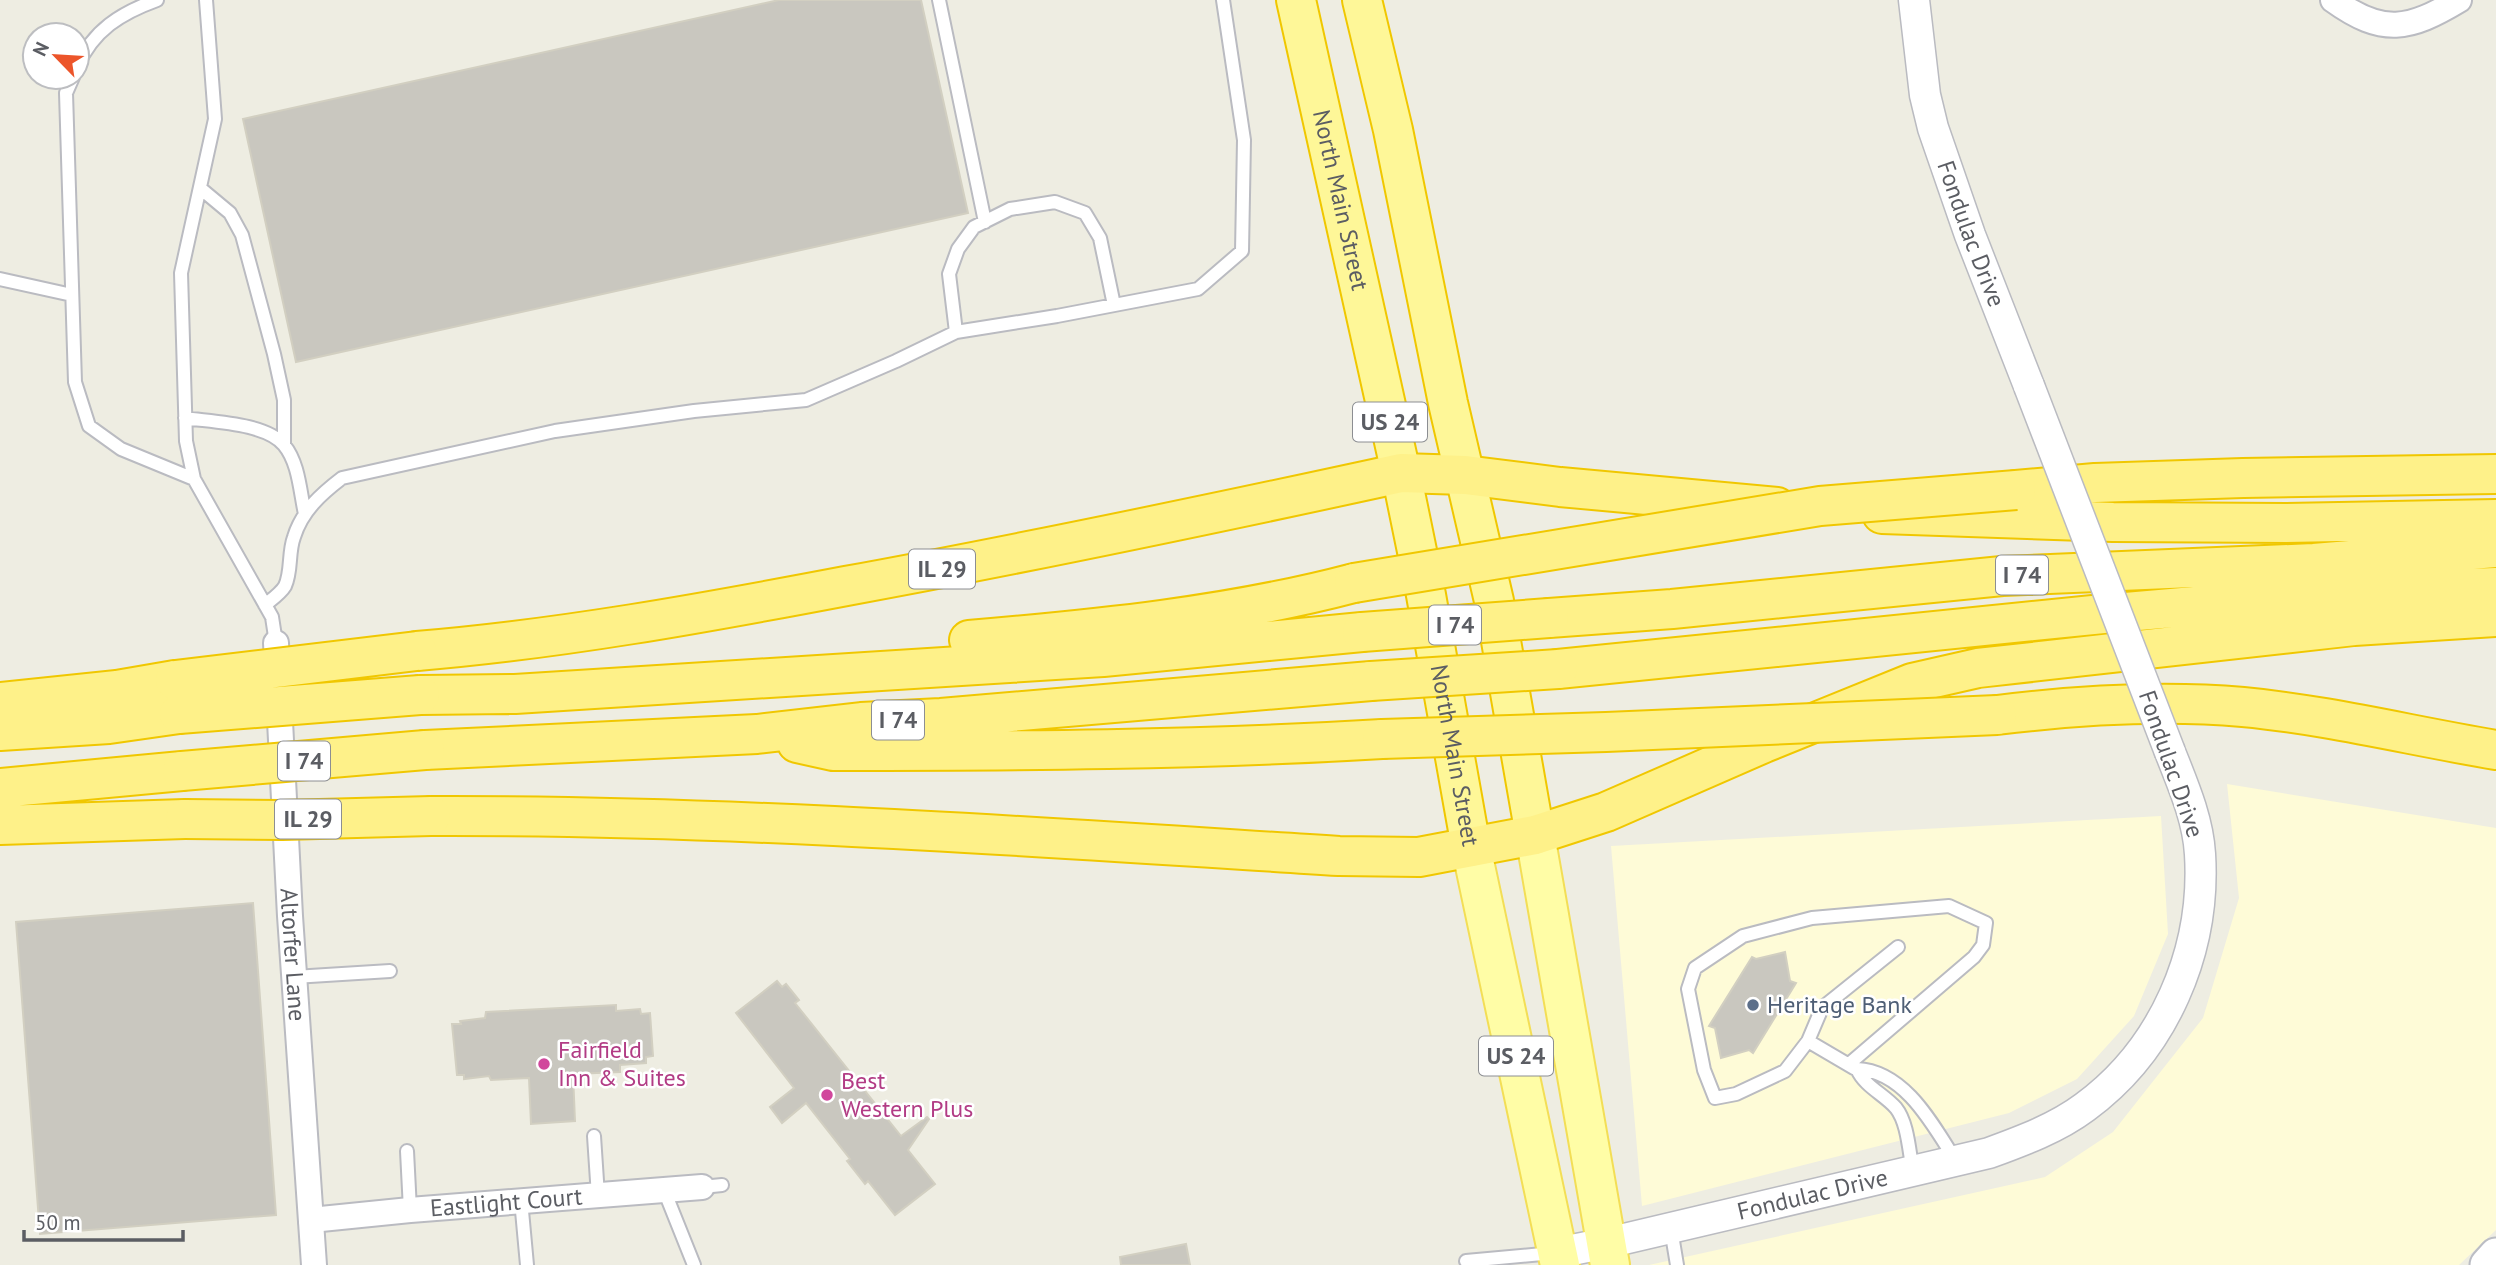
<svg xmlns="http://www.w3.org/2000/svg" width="2496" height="1265" viewBox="0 0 2496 1265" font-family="'PT Sans',sans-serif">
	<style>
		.commercial { fill: #fefbd7 }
		.building { fill: #c9c7bf; stroke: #d2cfc1; stroke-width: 2 }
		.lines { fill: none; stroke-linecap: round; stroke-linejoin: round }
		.service-casing { stroke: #babbc1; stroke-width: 16 }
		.minor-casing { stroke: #babbc1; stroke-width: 28 }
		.tertiary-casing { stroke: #babbc1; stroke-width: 33 }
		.secondary-casing { stroke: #bbbdc4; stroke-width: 37 }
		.primary-casing { stroke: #f3de56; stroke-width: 42 }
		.trunk-casing { stroke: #f0c700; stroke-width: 42 }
		.motorway-casing { stroke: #f0c700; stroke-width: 42 }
		.service { stroke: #fff; stroke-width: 12 }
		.minor { stroke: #fff; stroke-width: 24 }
		.tertiary { stroke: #fff; stroke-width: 30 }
		.secondary { stroke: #fff; stroke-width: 33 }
		.primary { stroke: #fffda6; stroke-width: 38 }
		.trunk { stroke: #fef798; stroke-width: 38 }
		.motorway { stroke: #fef189; stroke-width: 38 }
		.tertiary-bridge-casing { stroke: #babbc1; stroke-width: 33; stroke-linecap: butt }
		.motorway-bridge-casing { stroke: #f0c700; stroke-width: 42; stroke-linecap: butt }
		.tertiary-bridge { stroke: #fff; stroke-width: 30 }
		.motorway-bridge { stroke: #fef189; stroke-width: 38 }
		.service-dot { fill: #5c6f8a; stroke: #fff; stroke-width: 2.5 }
		.hotel-dot { fill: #d1479c; stroke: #fff; stroke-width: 2.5 }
		.labels { text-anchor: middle; stroke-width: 5; stroke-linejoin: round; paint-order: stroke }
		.shield { fill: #fff; stroke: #8c8e92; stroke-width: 2 }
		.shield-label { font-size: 23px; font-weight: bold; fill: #5b5d63 }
		.street-label { font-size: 24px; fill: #5b5d63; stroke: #fff }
		.service-label { font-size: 24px; fill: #4e5e75; stroke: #fff; text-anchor: start }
		.hotel-label { font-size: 24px; fill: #b23c85; stroke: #fff; text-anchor: start }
	</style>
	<rect width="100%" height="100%" fill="#eeede2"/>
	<!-- commercial -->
	<path class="commercial" d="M 2227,784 L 2496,828 L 2496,1230 L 2459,1265 L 1649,1265 L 2045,1177 L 2113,1132 L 2203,1018 L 2239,898 Z
		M 2161,816 L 2168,934 L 2134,1016 L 2077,1079 L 2009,1113 L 1642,1206 L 1611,846 Z"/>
	<!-- building -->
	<path class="building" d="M 779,0 L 921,0 L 968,213 L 296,362 L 243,119 Z
		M 253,903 L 276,1215 L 40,1234 L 16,922 Z
		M 1785,952 L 1790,981 L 1796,983 L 1753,1053 L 1749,1050 L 1721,1058 L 1715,1028 L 1709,1026 L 1752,957 L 1756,959 Z
		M 777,981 L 782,987 L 786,984 L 799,1000 L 795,1003 L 901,1136 L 927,1117 L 929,1119 L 908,1150 L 935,1184 L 895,1215 L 868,1181 L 865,1184 L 847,1161 L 850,1159 L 806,1103 L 782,1123 L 770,1107 L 794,1088 L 736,1013 Z
		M 616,1005 L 616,1011 L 640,1009 L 641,1014 L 650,1013 L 653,1056 L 646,1057 L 646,1063 L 620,1065 L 620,1072 L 573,1074 L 575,1121 L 531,1124 L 529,1078 L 491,1080 L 489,1076 L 464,1079 L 464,1075 L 457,1075 L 452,1024 L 461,1024 L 460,1021 L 485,1018 L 486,1012 Z
		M 1186,1244 L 1190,1265 L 1121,1265 L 1120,1257 Z"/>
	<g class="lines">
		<defs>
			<path id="service" d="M 206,0 L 215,119 L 181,273 L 186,441 L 194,479 L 272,617 L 276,643
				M 939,0 L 985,222
				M 77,67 C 93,30 121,13 157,0
				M 73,77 L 66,93 L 75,382 L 89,426 L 121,449 L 194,479
				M 200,188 L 230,213 L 242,235 L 274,354 L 284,400 L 284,445
				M 0,279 L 72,295
				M 956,332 L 949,274 L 958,249 L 974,227 L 1010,209 L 1055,202 L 1085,213 L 1100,238 L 1114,305
				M 185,418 C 212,422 266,423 284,445 C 299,463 300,492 305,514
				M 265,605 C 271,600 281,593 285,586 C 292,571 288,553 294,537 C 302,511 321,494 342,478 L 555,431 L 694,411 L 806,400 L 896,361 L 956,332 L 1057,316 L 1198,289 L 1242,251 L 1244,140 L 1223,0
				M 294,977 L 390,971
				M 1808,1041 L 1785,1071 L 1736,1094 L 1715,1098 L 1704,1070 L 1688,989 L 1695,968 L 1743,936 L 1812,918 L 1949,906 L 1986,923 L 1983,945 L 1974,957 L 1849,1064
				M 1854,1068 L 1808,1041 L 1822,1008 L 1898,947
				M 594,1136 L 598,1196
				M 407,1151 L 410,1210
				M 1913,1171 C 1909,1152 1908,1123 1896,1108 C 1884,1094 1865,1087 1857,1069 C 1905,1071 1933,1125 1956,1161
				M 702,1187 L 722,1185
				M 664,1190 L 694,1265
				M 521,1200 L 527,1265
				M 1671,1229 L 1677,1265
				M 1466,1261 L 1553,1253"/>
			<g id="minor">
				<path d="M 2333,0 C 2383,36 2409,30 2459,0"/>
				<path id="s1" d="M 276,643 L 290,916 L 314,1265"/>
				<path id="s2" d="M 311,1220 L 410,1210 L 702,1187"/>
			</g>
			<g id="tertiary">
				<path id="s3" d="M 1914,0 L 1925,95 L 1933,128 L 1970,235 L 2029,386"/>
				<path id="s4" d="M 1557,1253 L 1607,1243 L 1989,1153 C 2022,1141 2057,1128 2085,1107 C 2164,1049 2206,951 2200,854 C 2198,819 2183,785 2170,752"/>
			</g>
			<path id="secondary" d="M 2487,1265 L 2496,1255"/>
			<path id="primary" d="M 1535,835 L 1610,1265
				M 1471,847 L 1560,1265"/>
			<g id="trunk">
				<path id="s5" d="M 1296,0 L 1401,473 L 1426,595 L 1471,847"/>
				<path d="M 1362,0 L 1393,130 L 1448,403 L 1494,601 L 1535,835"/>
			</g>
			<path id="motorway" d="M 2016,490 L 2095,483 L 2243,478 L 2496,474
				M 1882,514 L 2113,522 L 2286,523 L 2496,519
				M 1549,618 L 1672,609 L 2002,576 L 2314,563 L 2496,548
				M 969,640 C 1097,629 1229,616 1354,583
				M 417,651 C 561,639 704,613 846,586 C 1032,552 1217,513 1401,473 L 1465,475 L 1560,487 L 1777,507
				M 1558,669 L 2103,614 L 2343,593 L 2496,587
				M 420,695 L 515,694 L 1103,657 L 1362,632
				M 0,702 L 117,690 L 175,680
				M 1997,715 C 2078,705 2161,700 2243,707 C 2328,715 2412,736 2496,750
				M 0,731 L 109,724 L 179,714
				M 797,743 L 833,751 C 1016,751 1199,750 1382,739
				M 425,750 L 757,734 L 861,722 L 941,718 L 1371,681
				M 0,788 L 182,771
				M 431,816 C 734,815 1037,837 1339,856 L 1419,857 L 1535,835 L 1606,812 L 1764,743 L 1912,683 L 1978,668 L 2354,626 L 2496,617
				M 0,825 L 185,819"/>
		</defs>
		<!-- service casing -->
		<use href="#service" class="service-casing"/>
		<!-- minor casing -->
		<use href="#minor" class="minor-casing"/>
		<!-- tertiary casing -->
		<use href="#tertiary" class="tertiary-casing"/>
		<!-- secondary casing -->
		<use href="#secondary" class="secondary-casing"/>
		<!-- primary casing -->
		<use href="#primary" class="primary-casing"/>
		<!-- trunk casing -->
		<use href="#trunk" class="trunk-casing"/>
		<!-- motorway casing -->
		<use href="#motorway" class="motorway-casing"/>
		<!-- service -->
		<use href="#service" class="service"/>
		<!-- minor -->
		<use href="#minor" class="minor"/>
		<!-- tertiary -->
		<use href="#tertiary" class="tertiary"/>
		<!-- secondary -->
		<use href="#secondary" class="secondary"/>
		<!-- primary -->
		<use href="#primary" class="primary"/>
		<!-- trunk -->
		<use href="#trunk" class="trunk"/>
		<!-- motorway -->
		<use href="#motorway" class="motorway"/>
		<defs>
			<path id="tertiary-bridge" d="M 2029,386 L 2170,752"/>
			<path id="motorway-bridge" d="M 1354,583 L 1820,506 L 2016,490
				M 1362,632 L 1549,618
				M 175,680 L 417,651
				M 1371,681 L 1558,669
				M 179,714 L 420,695
				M 1382,739 L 1606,732 L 1997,715
				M 182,771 L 425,750
				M 185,819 L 282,820 L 431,816"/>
		</defs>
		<!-- tertiary-bridge casing -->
		<use href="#tertiary-bridge" class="tertiary-bridge-casing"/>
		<!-- motorway-bridge casing -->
		<use href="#motorway-bridge" class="motorway-bridge-casing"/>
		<!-- tertiary-bridge -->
		<use href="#tertiary-bridge" class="tertiary-bridge"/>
		<!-- motorway-bridge -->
		<use href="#motorway-bridge" class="motorway-bridge"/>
	</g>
	<!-- markers -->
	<circle class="service-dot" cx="1753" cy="1005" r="7"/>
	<g class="hotel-dot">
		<circle cx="544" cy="1064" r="7"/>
		<circle cx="827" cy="1095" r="7"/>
	</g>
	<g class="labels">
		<!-- shield labels -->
		<g class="shield">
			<rect x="1353" y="402.5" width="74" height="39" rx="5"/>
			<rect x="909" y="549.5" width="66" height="39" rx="5"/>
			<rect x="1996" y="555.5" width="52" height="39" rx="5"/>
			<rect x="1429" y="605.5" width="52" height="39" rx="5"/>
			<rect x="872" y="700.5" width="52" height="39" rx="5"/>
			<rect x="278" y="741.5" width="52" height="39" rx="5"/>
			<rect x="275" y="799.5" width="66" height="39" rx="5"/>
			<rect x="1479" y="1036.5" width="74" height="39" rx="5"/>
		</g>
		<g class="shield-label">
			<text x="1390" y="430">US 24</text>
			<text x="942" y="577">IL 29</text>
			<text x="2022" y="583">I 74</text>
			<text x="1455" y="633">I 74</text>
			<text x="898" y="728">I 74</text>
			<text x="304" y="769">I 74</text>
			<text x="308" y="827">IL 29</text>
			<text x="1516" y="1064">US 24</text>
		</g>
		<!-- street labels -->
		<g class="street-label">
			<text dy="8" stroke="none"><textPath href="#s5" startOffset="205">North Main Street</textPath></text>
			<text dy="8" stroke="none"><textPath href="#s3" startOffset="242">Fondulac Drive</textPath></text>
			<text dy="8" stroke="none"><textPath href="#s5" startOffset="772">North Main Street</textPath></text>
			<text transform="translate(2171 764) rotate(71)" y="8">Fondulac Drive</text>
			<text dy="8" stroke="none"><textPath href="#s1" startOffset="312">Altorfer Lane</textPath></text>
			<text dy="8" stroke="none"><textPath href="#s4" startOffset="262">Fondulac Drive</textPath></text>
			<text dy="8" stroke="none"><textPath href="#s2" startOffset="196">Eastlight Court</textPath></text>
		</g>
		<!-- service labels -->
		<g class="service-label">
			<text x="1767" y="1013">Heritage Bank</text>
		</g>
		<!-- hotel labels -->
		<g class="hotel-label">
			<text x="558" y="1058">Fairfield<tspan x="558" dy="28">Inn &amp; Suites</tspan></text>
			<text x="841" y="1089">Best<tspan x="841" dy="28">Western Plus</tspan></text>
		</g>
	</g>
	<!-- north arrow -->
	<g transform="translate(56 56) rotate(295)"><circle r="33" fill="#ffffff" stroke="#bdbec1" stroke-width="2"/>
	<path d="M0-5L12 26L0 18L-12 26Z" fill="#ec552a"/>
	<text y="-10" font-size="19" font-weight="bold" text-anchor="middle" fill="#5b5d63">N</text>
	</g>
	<!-- scale -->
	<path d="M24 1230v10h159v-10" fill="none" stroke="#5b5d63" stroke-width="3.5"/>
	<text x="35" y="1230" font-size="21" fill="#5b5d63" stroke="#ffffff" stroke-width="5" paint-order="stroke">50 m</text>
</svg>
